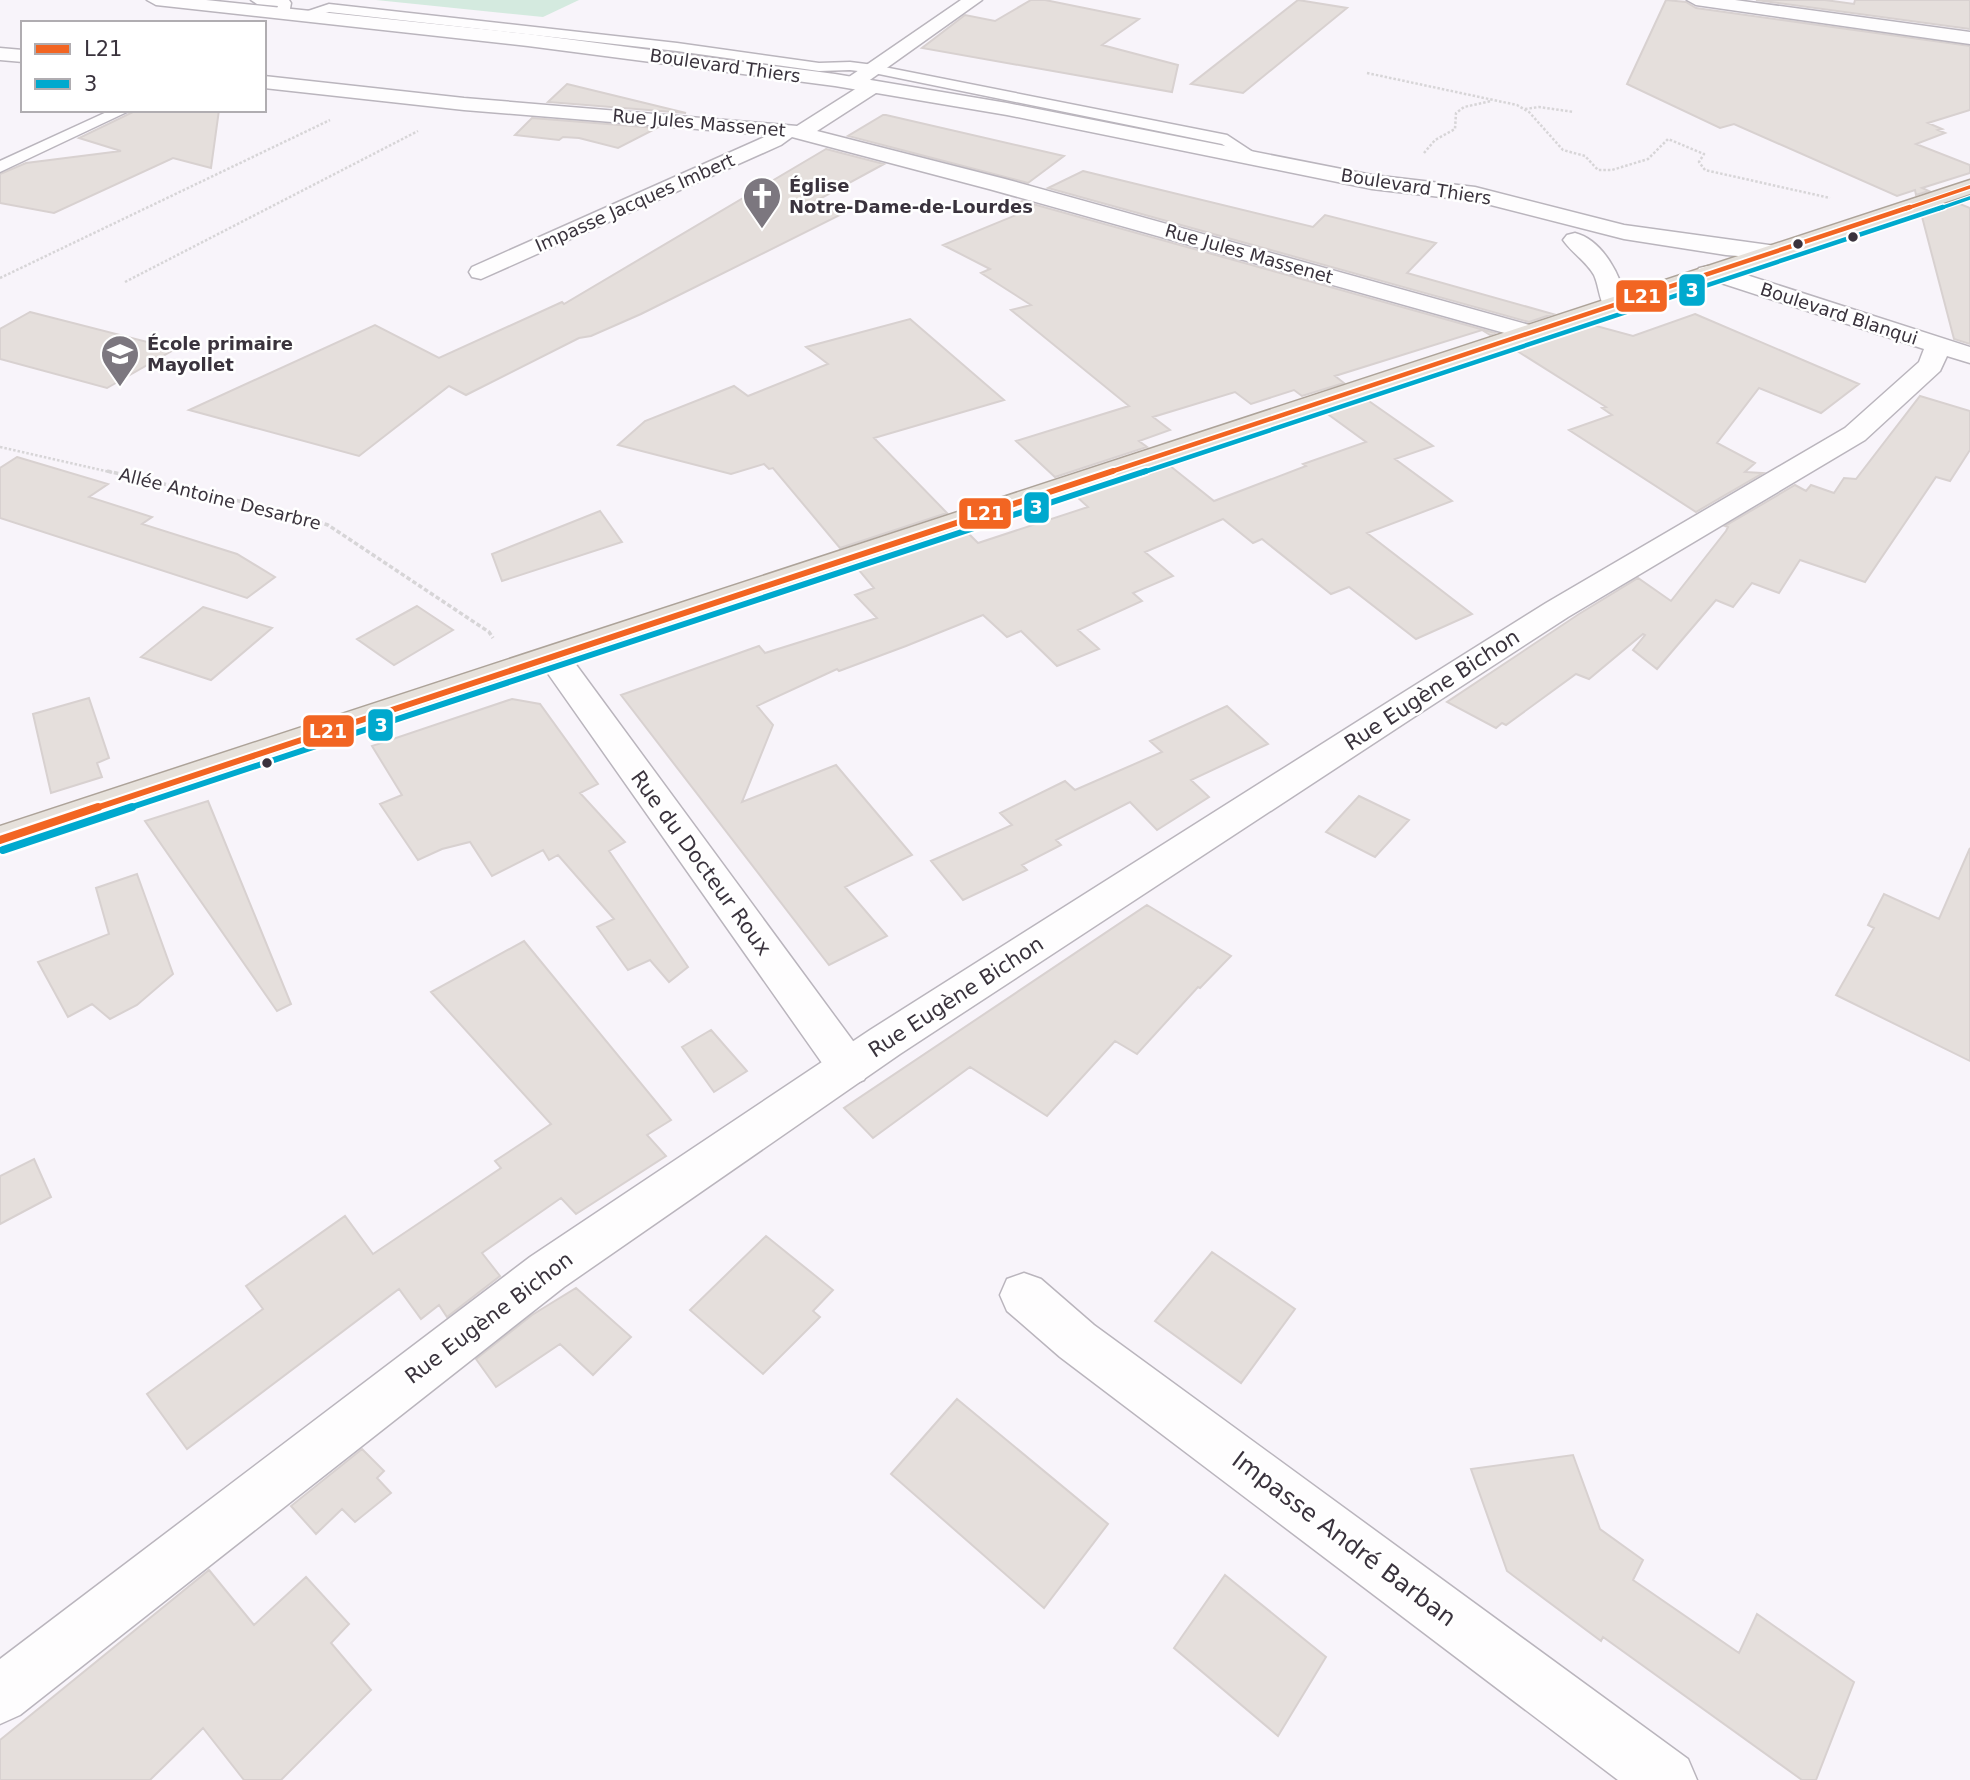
<svg xmlns="http://www.w3.org/2000/svg" width="1970" height="1780" viewBox="0 0 1970 1780" font-family="'DejaVu Sans',sans-serif">
	<style>
		.green { fill: #d4eadf }
		.building { fill: #e5dfdc; stroke: #d8d1d0; stroke-width: 2 }
		.lines { fill: none; stroke-linecap: round; stroke-linejoin: round }
		.service-casing { stroke: #bab5bd; stroke-width: 3 }
		.minor-casing { stroke: #bab5bd; stroke-width: 3 }
		.tertiary-casing { stroke: #bab5bd; stroke-width: 3 }
		.secondary-casing { stroke: #bab5bd; stroke-width: 3 }
		.primary-casing { stroke: #ada399; stroke-width: 3 }
		.path-far1 { stroke: #d7d5d7; stroke-width: 2.5; stroke-dasharray: 2.5 2; stroke-linecap: butt }
		.path { stroke: #d7d5d7; stroke-width: 3.5; stroke-dasharray: 4.5 2.5; stroke-linecap: butt }
		.service { fill: #fefdfe; fill-rule: evenodd }
		.minor { fill: #fefdfe; fill-rule: evenodd }
		.tertiary { fill: #fefdfe; fill-rule: evenodd }
		.secondary { fill: #fefdfe; fill-rule: evenodd }
		.primary { fill: #e6e1db; fill-rule: evenodd }
		.bus-1-far3-casing { stroke: #fff; stroke-width: 6 }
		.bus-1-far2-casing { stroke: #fff; stroke-width: 8 }
		.bus-1-far1-casing { stroke: #fff; stroke-width: 10 }
		.bus-1-casing { stroke: #fff; stroke-width: 13 }
		.bus-2-far3-casing { stroke: #fff; stroke-width: 6 }
		.bus-2-far2-casing { stroke: #fff; stroke-width: 8 }
		.bus-2-far1-casing { stroke: #fff; stroke-width: 10 }
		.bus-2-casing { stroke: #fff; stroke-width: 13 }
		.bus-1-far3 { stroke: #f26522; stroke-width: 3.5 }
		.bus-1-far2 { stroke: #f26522; stroke-width: 4.5 }
		.bus-1-far1 { stroke: #f26522; stroke-width: 6 }
		.bus-1 { stroke: #f26522; stroke-width: 8 }
		.bus-2-far3 { stroke: #00a9ce; stroke-width: 3.5 }
		.bus-2-far2 { stroke: #00a9ce; stroke-width: 4.5 }
		.bus-2-far1 { stroke: #00a9ce; stroke-width: 6 }
		.bus-2 { stroke: #00a9ce; stroke-width: 8 }
		.bus-dot { fill: #3a333d; stroke: #fff; stroke-width: 2.5 }
		.labels { text-anchor: middle; stroke-width: 5; stroke-linejoin: round; paint-order: stroke }
		.far-street-label { font-size: 18px; fill: #3a333d; stroke: #fff }
		.far-poi-label { font-size: 18px; font-weight: bold; fill: #3a333d; stroke: #fff; text-anchor: start }
		.street-label { font-size: 21px; fill: #3a333d; stroke: #fff }
		.near-street-label { font-size: 24px; fill: #3a333d; stroke: #fff }
		.line-badge { stroke: #fff; stroke-width: 2.5 }
		.badge-label { font-size: 19px; text-anchor: middle; font-weight: bold; fill: #fff }
	</style>
	<rect width="100%" height="100%" fill="#f8f4fa"/>
	<!-- green -->
	<path class="green" d="M 376,0 L 579,0 L 543,17 Z"/>
	<!-- building -->
	<path class="building" d="M 1031,0 L 1045,0 L 1139,19 L 1102,45 L 1178,65 L 1172,92 L 922,48 L 965,15 L 995,21 Z
		M 1298,0 L 1347,8 L 1243,93 L 1191,84 Z
		M 1666,0 L 1686,2 L 1696,8 L 1970,46 L 1970,110 L 1928,123 L 1942,129 L 1938,130 L 1945,133 L 1916,144 L 1970,165 L 1970,173 L 1922,188 L 1929,191 L 1916,195 L 1915,190 L 1897,196 L 1734,124 L 1720,128 L 1627,84 Z
		M 1756,0 L 1825,0 L 1854,4 L 1855,0 L 1970,0 L 1970,29 Z
		M 567,84 L 686,113 L 548,102 Z
		M 137,110 L 219,110 L 211,168 L 173,158 L 54,213 L 0,203 L 0,174 L 26,163 L 121,151 L 79,138 Z
		M 883,115 L 886,115 L 1064,156 L 1028,183 L 848,136 Z
		M 532,118 L 657,128 L 618,148 L 579,138 L 563,137 L 559,140 L 515,135 Z
		M 826,149 L 884,164 L 812,203 L 842,214 L 641,314 L 591,336 L 579,338 L 466,395 L 449,386 L 359,456 L 189,410 L 375,325 L 439,358 L 562,302 L 564,304 Z
		M 1083,171 L 1313,227 L 1325,215 L 1436,243 L 1407,273 L 1553,314 L 1529,322 L 1048,188 Z
		M 1022,201 L 1495,333 L 1490,335 L 1482,330 L 1335,376 L 1344,383 L 1302,396 L 1294,390 L 1251,404 L 1235,392 L 1153,417 L 1170,430 L 1139,441 L 1147,447 L 1055,477 L 1016,441 L 1129,406 L 1011,310 L 1031,305 L 981,273 L 990,269 L 943,245 L 1021,213 L 1007,209 Z
		M 1955,202 L 1970,208 L 1970,344 L 1954,339 L 1921,213 Z
		M 30,312 L 175,349 L 107,388 L 0,359 L 0,329 Z
		M 1695,314 L 1859,384 L 1821,413 L 1759,388 L 1717,443 L 1755,463 L 1745,472 L 1763,473 L 1696,512 L 1569,430 L 1612,415 L 1602,408 L 1606,407 L 1514,349 L 1589,324 L 1633,336 Z
		M 910,319 L 1004,400 L 874,438 L 947,513 L 840,548 L 773,468 L 769,469 L 764,464 L 731,474 L 618,445 L 645,421 L 734,386 L 748,396 L 828,364 L 806,347 Z
		M 1920,396 L 1970,411 L 1970,450 L 1950,481 L 1936,477 L 1865,582 L 1800,560 L 1779,593 L 1752,583 L 1733,607 L 1716,600 L 1657,669 L 1633,650 L 1645,635 L 1643,634 L 1589,679 L 1576,674 L 1506,725 L 1502,723 L 1496,728 L 1447,702 L 1579,614 L 1638,578 L 1671,601 L 1726,531 L 1728,527 L 1725,526 L 1795,485 L 1806,491 L 1811,485 L 1834,493 L 1844,478 L 1856,479 Z
		M 1366,399 L 1433,446 L 1395,459 L 1452,501 L 1367,533 L 1472,614 L 1416,639 L 1349,587 L 1331,594 L 1262,539 L 1253,543 L 1223,519 L 1145,552 L 1173,576 L 1133,593 L 1142,601 L 1078,630 L 1099,649 L 1057,666 L 1021,631 L 1007,637 L 983,615 L 906,646 L 839,671 L 837,669 L 757,706 L 773,725 L 742,802 L 836,765 L 912,855 L 845,887 L 887,936 L 829,965 L 621,695 L 759,646 L 765,653 L 877,618 L 855,595 L 874,588 L 858,569 L 967,532 L 978,543 L 1088,507 L 1076,496 L 1169,465 L 1214,501 L 1306,466 L 1303,464 L 1366,442 L 1325,412 Z
		M 17,457 L 108,484 L 89,497 L 152,517 L 142,524 L 237,554 L 275,577 L 247,598 L 0,518 L 0,468 Z
		M 600,511 L 622,542 L 502,581 L 492,554 Z
		M 417,606 L 453,630 L 394,665 L 357,639 Z
		M 203,607 L 272,628 L 211,680 L 141,657 Z
		M 89,698 L 109,758 L 97,763 L 102,777 L 51,793 L 33,714 Z
		M 512,699 L 540,704 L 598,784 L 580,793 L 625,842 L 609,851 L 688,967 L 669,982 L 650,960 L 628,970 L 597,927 L 614,919 L 558,855 L 549,860 L 543,850 L 492,876 L 470,842 L 442,849 L 418,860 L 380,804 L 402,795 L 372,746 Z
		M 1227,706 L 1268,744 L 1191,780 L 1209,797 L 1157,830 L 1130,802 L 1056,840 L 1061,845 L 1022,865 L 1027,870 L 963,900 L 931,861 L 1012,825 L 1000,813 L 1065,781 L 1075,790 L 1162,752 L 1150,741 Z
		M 1359,796 L 1409,820 L 1375,857 L 1326,832 Z
		M 208,801 L 291,1004 L 277,1011 L 145,821 Z
		M 1970,848 L 1970,1061 L 1836,995 L 1874,928 L 1868,925 L 1884,894 L 1939,919 Z
		M 137,874 L 173,974 L 137,1005 L 110,1019 L 92,1004 L 68,1017 L 38,962 L 109,934 L 96,888 Z
		M 1147,905 L 1231,956 L 1200,988 L 1198,987 L 1137,1054 L 1115,1041 L 1047,1116 L 970,1067 L 873,1138 L 844,1108 Z
		M 524,941 L 671,1120 L 647,1135 L 666,1156 L 576,1214 L 561,1198 L 482,1253 L 500,1276 L 447,1317 L 439,1305 L 421,1319 L 399,1289 L 187,1449 L 147,1394 L 263,1309 L 246,1286 L 345,1216 L 373,1254 L 501,1168 L 495,1161 L 551,1124 L 431,992 Z
		M 711,1030 L 747,1071 L 714,1092 L 682,1047 Z
		M 34,1159 L 51,1197 L 0,1224 L 0,1176 Z
		M 766,1236 L 833,1290 L 813,1311 L 820,1317 L 763,1374 L 690,1310 Z
		M 1212,1252 L 1295,1309 L 1241,1383 L 1155,1321 Z
		M 576,1288 L 631,1337 L 593,1375 L 560,1344 L 496,1387 L 476,1359 L 532,1315 Z
		M 957,1399 L 1108,1524 L 1044,1608 L 891,1474 Z
		M 362,1449 L 384,1471 L 377,1478 L 391,1493 L 355,1522 L 342,1509 L 316,1534 L 291,1506 Z
		M 1573,1455 L 1600,1529 L 1643,1560 L 1633,1580 L 1739,1653 L 1757,1614 L 1854,1682 L 1816,1780 L 1802,1780 L 1603,1637 L 1601,1641 L 1507,1571 L 1471,1469 Z
		M 209,1570 L 254,1625 L 306,1577 L 349,1624 L 331,1643 L 371,1690 L 281,1780 L 244,1780 L 203,1728 L 150,1780 L 0,1780 L 0,1740 Z
		M 1225,1575 L 1326,1657 L 1278,1736 L 1174,1648 Z"/>
	<g class="lines">
		<defs>
			<path id="service" d="M 251,0 L 289,0 L 291,3 L 289,14 L 282,18 L 275,14 L 278,6 L 257,4 Z
				M 329,4 L 677,43 L 819,63 L 850,62 L 874,65 L 1227,135 L 1265,160 L 1257,165 L 1251,163 L 1222,144 L 874,73 L 850,70 L 819,71 L 677,51 L 329,12 L 300,20 L 293,16 Z
				M 111,110 L 131,110 L 0,172 L 0,161 Z"/>
			<path id="minor" d="M 961,0 L 982,0 L 867,82 L 879,83 L 882,87 L 879,91 L 817,131 L 1005,179 L 1537,327 L 1541,332 L 1537,337 L 1528,340 L 1519,337 L 989,189 L 792,137 L 781,145 L 481,279 L 472,277 L 469,272 L 472,267 L 769,135 L 464,110 L 264,88 L 264,76 L 464,98 L 797,126 L 857,88 L 846,87 L 843,83 L 846,79 Z
				M 1687,0 L 1735,0 L 1970,32 L 1970,44 L 1696,5 Z
				M 0,48 L 23,50 L 23,62 L 0,60 Z
				M 554,647 L 566,651 L 864,1056 L 870,1068 L 864,1080 L 849,1086 L 834,1080 L 537,658 L 542,651 Z
				M 1024,1273 L 1041,1279 L 1094,1325 L 1688,1759 L 1697,1780 L 1618,1780 L 1060,1357 L 1007,1311 L 1000,1295 L 1007,1279 Z"/>
			<path id="tertiary" d="M 1708,266 L 1731,270 L 1970,347 L 1970,363 L 1947,356 L 1940,371 L 1865,440 L 1568,617 L 1417,715 L 900,1054 L 564,1287 L 20,1715 L 0,1724 L 0,1659 L 530,1257 L 870,1030 L 1393,699 L 1546,603 L 1845,428 L 1919,362 L 1924,349 L 1718,282 L 1699,278 L 1696,273 L 1699,268 Z"/>
			<path id="secondary" d="M 147,0 L 206,0 L 528,34 L 835,74 L 1007,103 L 1372,175 L 1475,187 L 1624,225 L 1783,247 L 1787,252 L 1783,257 L 1775,259 L 1726,255 L 1624,239 L 1475,201 L 1372,189 L 1007,115 L 835,86 L 528,46 L 156,5 Z
				M 1575,233 C 1603,240 1622,277 1626,303 L 1623,308 L 1614,310 L 1605,308 C 1599,299 1599,286 1594,275 C 1586,261 1572,253 1563,240 L 1567,235 Z"/>
			<path id="primary" d="M 1970,180 L 1970,194 L 0,853 L 0,826 Z"/>
		</defs>
		<!-- service casing -->
		<use href="#service" class="service-casing"/>
		<!-- minor casing -->
		<use href="#minor" class="minor-casing"/>
		<!-- tertiary casing -->
		<use href="#tertiary" class="tertiary-casing"/>
		<!-- secondary casing -->
		<use href="#secondary" class="secondary-casing"/>
		<!-- primary casing -->
		<use href="#primary" class="primary-casing"/>
		<!-- path-far1 -->
		<path class="path-far1" d="M 1367,73 L 1517,105 L 1529,112 L 1563,150 L 1585,156 L 1598,170 L 1612,170 L 1648,159 L 1668,139 L 1704,154 L 1699,162 L 1705,170 L 1830,198
			M 1525,109 L 1539,107 L 1574,112
			M 1424,153 L 1435,140 L 1455,129 L 1456,113 L 1464,107 L 1491,101
			M 0,278 L 330,120
			M 125,282 L 418,131
			M 0,447 L 114,473"/>
		<!-- path -->
		<path class="path" d="M 107,471 L 278,510 L 328,525 L 489,632 L 493,638"/>
		<!-- service -->
		<use href="#service" class="service"/>
		<!-- minor -->
		<use href="#minor" class="minor"/>
		<!-- tertiary -->
		<use href="#tertiary" class="tertiary"/>
		<!-- secondary -->
		<use href="#secondary" class="secondary"/>
		<!-- primary -->
		<use href="#primary" class="primary"/>
		<defs>
			<path id="bus-1-far3" d="M 1905,209 L 1970,187"/>
			<path id="bus-1-far2" d="M 1107,473 L 1910,207"/>
			<path id="bus-1-far1" d="M 93,809 L 1113,471"/>
			<path id="bus-1" d="M 0,840 L 98,807"/>
			<path id="bus-2-far3" d="M 1938,209 L 1970,198"/>
			<path id="bus-2-far2" d="M 1141,473 L 1943,207"/>
			<path id="bus-2-far1" d="M 126,809 L 1146,471"/>
			<path id="bus-2" d="M 3,850 L 132,807"/>
		</defs>
		<!-- bus-1-far3 casing -->
		<use href="#bus-1-far3" class="bus-1-far3-casing"/>
		<!-- bus-1-far2 casing -->
		<use href="#bus-1-far2" class="bus-1-far2-casing"/>
		<!-- bus-1-far1 casing -->
		<use href="#bus-1-far1" class="bus-1-far1-casing"/>
		<!-- bus-1 casing -->
		<use href="#bus-1" class="bus-1-casing"/>
		<!-- bus-2-far3 casing -->
		<use href="#bus-2-far3" class="bus-2-far3-casing"/>
		<!-- bus-2-far2 casing -->
		<use href="#bus-2-far2" class="bus-2-far2-casing"/>
		<!-- bus-2-far1 casing -->
		<use href="#bus-2-far1" class="bus-2-far1-casing"/>
		<!-- bus-2 casing -->
		<use href="#bus-2" class="bus-2-casing"/>
		<!-- bus-1-far3 -->
		<use href="#bus-1-far3" class="bus-1-far3"/>
		<!-- bus-1-far2 -->
		<use href="#bus-1-far2" class="bus-1-far2"/>
		<!-- bus-1-far1 -->
		<use href="#bus-1-far1" class="bus-1-far1"/>
		<!-- bus-1 -->
		<use href="#bus-1" class="bus-1"/>
		<!-- bus-2-far3 -->
		<use href="#bus-2-far3" class="bus-2-far3"/>
		<!-- bus-2-far2 -->
		<use href="#bus-2-far2" class="bus-2-far2"/>
		<!-- bus-2-far1 -->
		<use href="#bus-2-far1" class="bus-2-far1"/>
		<!-- bus-2 -->
		<use href="#bus-2" class="bus-2"/>
	</g>
	<!-- icons -->
	<defs>
		<symbol id="church-pin" viewBox="-11 -11 22 30"><path d="M0 17L-7.5 6A9.5 9.5 0 1 1 7.5 6Z" fill="#7c777f" stroke="#fff"/><path d="M-1.2-6h2.4v3.5h3.3v2.4h-3.3V6h-2.4V-.1h-3.3v-2.4h3.3Z" fill="#fff"/></symbol>
		<symbol id="school-pin" viewBox="-11 -11 22 30"><path d="M0 17L-7.5 6A9.5 9.5 0 1 1 7.5 6Z" fill="#7c777f" stroke="#fff"/><path d="M0-5L7-2L0 1L-7-2ZM-4 1L0 2.5L4 1V4Q0 6-4 4Z" fill="#fff"/></symbol>
	</defs>
	<g fill-rule="evenodd">
		<use href="#church-pin" x="740" y="174" width="44" height="60"/>
		<use href="#school-pin" x="98" y="332" width="44" height="60"/>
	</g>
	<!-- markers -->
	<g class="bus-dot">
		<circle cx="1853" cy="237" r="6"/>
		<circle cx="1798" cy="244" r="6"/>
		<circle cx="267" cy="763" r="6"/>
	</g>
	<g class="labels">
		<!-- far-street labels -->
		<g class="far-street-label">
			<text transform="translate(725 66) rotate(8)" y="6">Boulevard Thiers</text>
			<text transform="translate(699 123) rotate(5)" y="6">Rue Jules Massenet</text>
			<text transform="translate(1416 187) rotate(9)" y="6">Boulevard Thiers</text>
			<text transform="translate(635 203) rotate(-24)" y="6">Impasse Jacques Imbert</text>
			<text transform="translate(1249 254) rotate(16)" y="6">Rue Jules Massenet</text>
			<text transform="translate(1839 314) rotate(18)" y="6">Boulevard Blanqui</text>
			<text transform="translate(220 499) rotate(14)" y="6">Allée Antoine Desarbre</text>
		</g>
		<!-- far-poi labels -->
		<g class="far-poi-label">
			<text x="789" y="192">Église<tspan x="789" dy="21">Notre-Dame-de-Lourdes</tspan></text>
			<text x="147" y="350">École primaire<tspan x="147" dy="21">Mayollet</tspan></text>
		</g>
		<!-- street labels -->
		<g class="street-label">
			<text transform="translate(1432 690) rotate(-33)" y="7">Rue Eugène Bichon</text>
			<text transform="translate(701 863) rotate(54)" y="7">Rue du Docteur Roux</text>
			<text transform="translate(956 997) rotate(-33)" y="7">Rue Eugène Bichon</text>
			<text transform="translate(489 1318) rotate(-37)" y="7">Rue Eugène Bichon</text>
		</g>
		<!-- near-street labels -->
		<g class="near-street-label">
			<text transform="translate(1344 1539) rotate(37)" y="8">Impasse André Barban</text>
		</g>
	</g>
	<g class="line-badge">
		<rect x="1678" y="273" width="28" height="34" rx="7" fill="#00a9ce"/>
		<rect x="1615" y="279" width="53" height="34" rx="7" fill="#f26522"/>
		<rect x="1023" y="491" width="27" height="33" rx="7" fill="#00a9ce"/>
		<rect x="958" y="497" width="54" height="33" rx="7" fill="#f26522"/>
		<rect x="367" y="708" width="27" height="34" rx="7" fill="#00a9ce"/>
		<rect x="302" y="714" width="53" height="34" rx="7" fill="#f26522"/>
	</g>
	<g class="badge-label">
		<text x="1692" y="297">3</text>
		<text x="1642" y="303">L21</text>
		<text x="1036" y="514">3</text>
		<text x="985" y="520">L21</text>
		<text x="381" y="732">3</text>
		<text x="328" y="738">L21</text>
	</g>
	<!-- legend -->
	<rect x="21" y="21" width="245" height="91" fill="#ffffff" stroke="#b0adb1" stroke-width="2"/>
	<rect x="35" y="44" width="35" height="10" fill="#f26522" stroke="#b0adb1" stroke-width="2"/>
	<text x="84" y="56" font-size="21" fill="#3a333d">L21</text>
	<rect x="35" y="79" width="35" height="10" fill="#00a9ce" stroke="#b0adb1" stroke-width="2"/>
	<text x="84" y="91" font-size="21" fill="#3a333d">3</text>
</svg>
